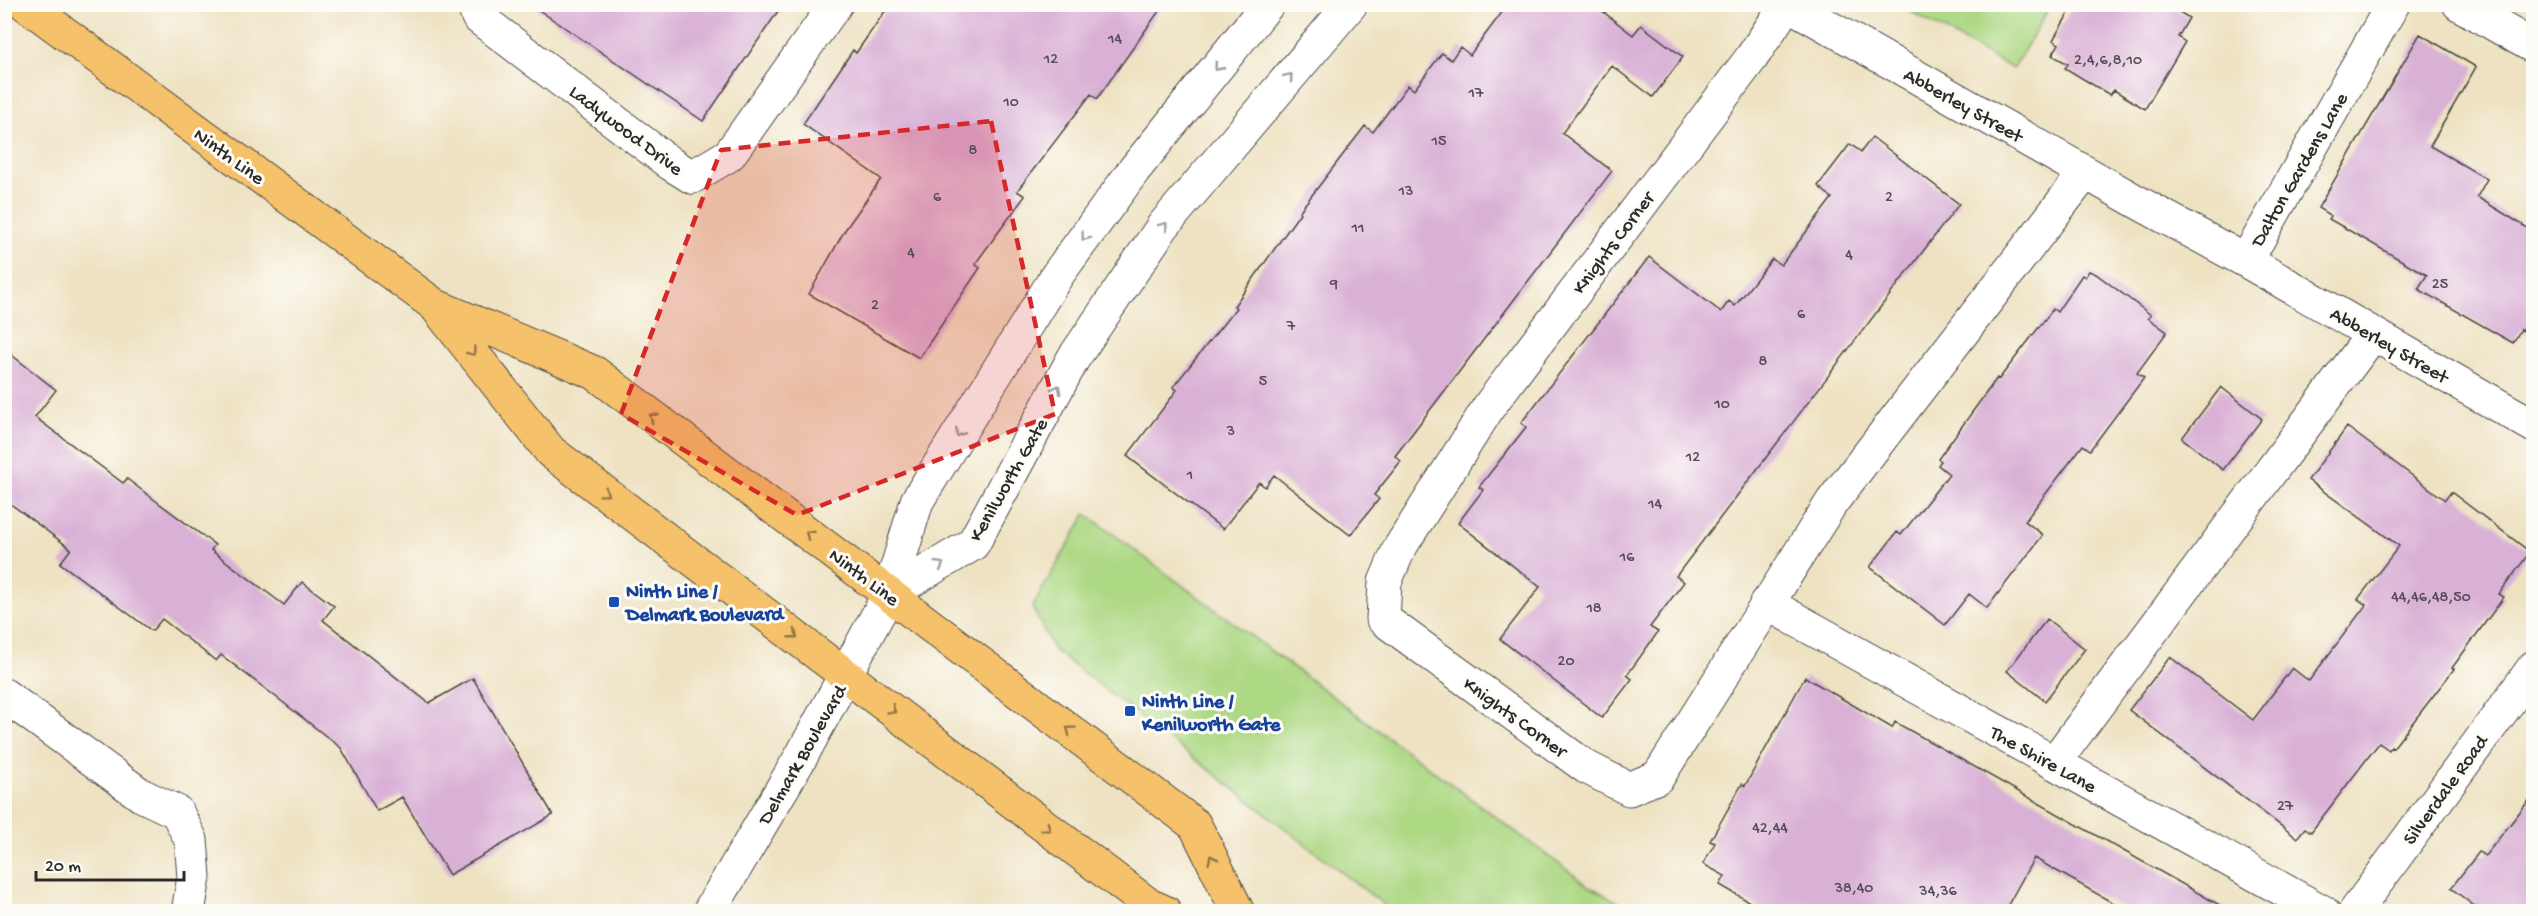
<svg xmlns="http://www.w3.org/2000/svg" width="2538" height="916" viewBox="0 0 2538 916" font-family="'Gochi Hand',sans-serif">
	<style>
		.green { fill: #add884; stroke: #6c8258; stroke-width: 1.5 }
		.building { fill: #d9b0d6 }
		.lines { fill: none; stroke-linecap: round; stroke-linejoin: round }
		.minor-casing { stroke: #484642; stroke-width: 35 }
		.major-casing { stroke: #484642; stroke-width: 35 }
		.minor { stroke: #fff; stroke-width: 33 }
		.major { stroke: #f5c16b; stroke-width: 33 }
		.oneway { stroke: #a0a0a0 }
		.oneway2 { stroke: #90764b }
		.marked { fill: #d62828; fill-opacity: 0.2; stroke: #d62828; stroke-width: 4.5; stroke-dasharray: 12 8; stroke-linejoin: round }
		.transit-dot { fill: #1a4fb4; stroke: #fdfcf7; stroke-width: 2 }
		.labels { text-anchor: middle; stroke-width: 6; stroke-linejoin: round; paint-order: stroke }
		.number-label { font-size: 16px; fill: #564c56 }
		.street-label { font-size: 20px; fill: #2b2b2b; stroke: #fdfcf7 }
		.transit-label { font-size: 20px; font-weight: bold; fill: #164399; stroke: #fdfcf7; text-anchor: start }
	</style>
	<rect width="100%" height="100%" fill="#fdfcf7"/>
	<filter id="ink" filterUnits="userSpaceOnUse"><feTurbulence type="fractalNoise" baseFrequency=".0167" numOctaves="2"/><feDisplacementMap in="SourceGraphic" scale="12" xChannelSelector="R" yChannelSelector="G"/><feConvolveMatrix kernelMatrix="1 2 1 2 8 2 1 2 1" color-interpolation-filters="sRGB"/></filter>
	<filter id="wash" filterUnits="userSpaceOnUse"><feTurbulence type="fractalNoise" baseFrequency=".008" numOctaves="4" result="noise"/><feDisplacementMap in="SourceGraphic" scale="24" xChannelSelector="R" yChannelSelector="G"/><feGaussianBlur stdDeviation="1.35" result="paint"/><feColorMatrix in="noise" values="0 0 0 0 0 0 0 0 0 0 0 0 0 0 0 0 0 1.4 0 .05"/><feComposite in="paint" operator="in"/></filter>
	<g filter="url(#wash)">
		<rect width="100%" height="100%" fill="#eee2c2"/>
		<!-- green -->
		<path class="green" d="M 1899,5 L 2051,5 L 2013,69 Z
			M 1086,514 L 1589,886 L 1634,911 L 1392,911 L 1054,650 L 1032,607 Z"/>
		<g id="blocks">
			<!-- building -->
			<path class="building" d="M 530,4 L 783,4 L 703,121 Z
				M 890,4 L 1164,4 L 1097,99 L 1091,94 L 1017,191 L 1025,196 L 975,264 L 980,268 L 919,358 L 809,294 L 845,230 L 881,179 L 803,124 L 853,50 L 856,53 Z
				M 1524,4 L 1593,4 L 1633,35 L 1641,25 L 1683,57 L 1653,97 L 1612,66 L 1562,133 L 1612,171 L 1395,456 L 1401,461 L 1374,495 L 1379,499 L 1350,535 L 1274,475 L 1265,487 L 1259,482 L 1223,529 L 1127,456 L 1177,390 L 1173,387 L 1236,308 L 1234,306 L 1300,213 L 1299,212 L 1365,126 L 1373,132 L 1408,85 L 1414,90 L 1442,53 L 1451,60 L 1460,47 L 1470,55 L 1506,7 Z
				M 2074,4 L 2167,4 L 2189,18 L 2178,37 L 2185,42 L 2145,109 L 2114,90 L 2110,95 L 2065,68 L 2068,64 L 2052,55 L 2059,44 L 2053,40 Z
				M 2420,34 L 2476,67 L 2430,146 L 2487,179 L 2477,197 L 2534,232 L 2534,336 L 2521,329 L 2513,343 L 2418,289 L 2427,275 L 2329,219 L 2331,216 L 2318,208 Z
				M 1872,137 L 1959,204 L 1676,576 L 1684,582 L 1650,627 L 1658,632 L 1627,675 L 1632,679 L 1602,718 L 1500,639 L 1540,587 L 1458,523 L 1483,490 L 1479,487 L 1526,427 L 1521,423 L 1649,257 L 1721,312 L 1729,301 L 1735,306 L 1772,259 L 1781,265 L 1832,198 L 1818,186 L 1850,144 L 1861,152 Z
				M 2089,271 L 2096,274 L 2151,315 L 2148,318 L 2167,332 L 2137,373 L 2144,378 L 2090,450 L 2083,445 L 2025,521 L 2043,535 L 1987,608 L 1969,594 L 1945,625 L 1870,567 L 1897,532 L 1901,535 L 1949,474 L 1938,465 L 1941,461 L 1938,459 L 1997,378 L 1999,379 L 2053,309 L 2057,312 L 2082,275 L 2085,277 Z
				M 4,349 L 56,390 L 35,417 L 123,483 L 127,479 L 156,501 L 215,545 L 211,550 L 284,605 L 302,582 L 334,606 L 323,620 L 429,703 L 473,678 L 553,815 L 449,875 L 402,797 L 377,811 L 341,748 L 280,700 L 221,655 L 216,661 L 162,619 L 152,631 L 60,563 L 71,549 L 4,499 Z
				M 2221,387 L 2262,419 L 2223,470 L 2182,438 Z
				M 2347,427 L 2445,500 L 2451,492 L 2530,552 L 2499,594 L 2504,597 L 2452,668 L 2454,669 L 2393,748 L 2391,747 L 2389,750 L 2379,743 L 2311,832 L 2305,828 L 2297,838 L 2129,710 L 2170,657 L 2253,720 L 2292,668 L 2309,681 L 2366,605 L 2358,599 L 2399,546 L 2308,480 Z
				M 2047,619 L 2085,649 L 2045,701 L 2007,671 Z
				M 1805,677 L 1892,728 L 1895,722 L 2232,912 L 2129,912 L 2034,858 L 2004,912 L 1767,912 L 1720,885 L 1725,876 L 1703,864 L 1715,843 L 1710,841 L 1742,784 L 1745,786 Z
				M 2534,794 L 2534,912 L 2482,912 L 2451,888 L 2479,852 L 2485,856 Z"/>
		</g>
	</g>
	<g filter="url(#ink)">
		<use href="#blocks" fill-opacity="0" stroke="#484642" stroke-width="1.5"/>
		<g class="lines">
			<defs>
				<path id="minor" d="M 473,4 L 478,17 L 671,164 L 692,177 L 729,155 L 836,4
					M 1787,4 L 1752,57 L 1490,405 L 1399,549 L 1385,582 L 1383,619 L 1586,767 L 1629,789 L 1658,777 L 1832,502 L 2085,173
					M 1788,4 L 2141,204 L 2246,261 L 2393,4
					M 2459,4 L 2534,47
					M 2246,261 L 2534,426
					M 889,594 L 973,544 L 1073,359 L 1163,226 L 1351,4
					M 1766,603 L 2323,912
					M 4,695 L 141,795 L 177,812 L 191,840 L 194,877 L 188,912
					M 2054,763 L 2373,334
					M 709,912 L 802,755 L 889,594 L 917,501 L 1058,274 L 1134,170 L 1268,4
					M 2355,912 L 2534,667"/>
				<path id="major" d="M 25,4 L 436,306 L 595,373 L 676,434 L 1195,825 L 1238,912
					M 437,308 L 551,452 L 1149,905 L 1165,912"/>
			</defs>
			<!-- minor casing -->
			<use href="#minor" class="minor-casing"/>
			<!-- major casing -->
			<use href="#major" class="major-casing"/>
			<!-- minor -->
			<use href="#minor" class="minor"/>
			<!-- major -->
			<use href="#major" class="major"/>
		</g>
		<!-- one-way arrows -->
		<defs><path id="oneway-chevron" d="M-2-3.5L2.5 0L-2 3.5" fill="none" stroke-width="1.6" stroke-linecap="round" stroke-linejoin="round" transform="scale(1.5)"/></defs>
		<g class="oneway">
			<use href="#oneway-chevron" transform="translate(1218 67) rotate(129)"/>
			<use href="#oneway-chevron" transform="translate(1289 77) rotate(-50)"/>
			<use href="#oneway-chevron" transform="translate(1164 226) rotate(-52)"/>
			<use href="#oneway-chevron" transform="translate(1085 237) rotate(126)"/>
			<use href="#oneway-chevron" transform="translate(1057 389) rotate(-62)"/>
			<use href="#oneway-chevron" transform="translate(959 433) rotate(122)"/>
			<use href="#oneway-chevron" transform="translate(940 565) rotate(-31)"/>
		</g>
		<g class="oneway2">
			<use href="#oneway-chevron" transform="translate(472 352) rotate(52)"/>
			<use href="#oneway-chevron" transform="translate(653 417) rotate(-143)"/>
			<use href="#oneway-chevron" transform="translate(605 493) rotate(37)"/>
			<use href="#oneway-chevron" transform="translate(809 534) rotate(-142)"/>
			<use href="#oneway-chevron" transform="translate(794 635) rotate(38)"/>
			<use href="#oneway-chevron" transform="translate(892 710) rotate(37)"/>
			<use href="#oneway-chevron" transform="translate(1070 730) rotate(-143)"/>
			<use href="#oneway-chevron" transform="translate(1047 828) rotate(37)"/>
			<use href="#oneway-chevron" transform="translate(1212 859) rotate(-116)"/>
		</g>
	</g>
	<!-- marked area -->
	<path class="marked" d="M 991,121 L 1055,414 L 797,515 L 621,414 L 721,150 Z"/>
	<!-- markers -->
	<g class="transit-dot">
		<rect x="608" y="596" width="12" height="12" rx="3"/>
		<rect x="1124" y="705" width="12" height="12" rx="3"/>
	</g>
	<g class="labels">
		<!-- number labels -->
		<g class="number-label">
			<text x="1115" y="43">14</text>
			<text x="1051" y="63">12</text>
			<text x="2108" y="64">2,4,6,8,10</text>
			<text x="1476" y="97">17</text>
			<text x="1011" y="106">10</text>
			<text x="1439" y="145">15</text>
			<text x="973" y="154">8</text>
			<text x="1406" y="195">13</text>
			<text x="937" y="201">6</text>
			<text x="1889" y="201">2</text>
			<text x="1358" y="232">11</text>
			<text x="911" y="257">4</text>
			<text x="1849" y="259">4</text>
			<text x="1334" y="288">9</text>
			<text x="2440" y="288">25</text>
			<text x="875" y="309">2</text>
			<text x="1801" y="318">6</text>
			<text x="1291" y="330">7</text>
			<text x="1763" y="365">8</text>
			<text x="1263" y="385">5</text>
			<text x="1722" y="408">10</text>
			<text x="1231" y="435">3</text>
			<text x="1693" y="461">12</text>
			<text x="1190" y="479">1</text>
			<text x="1655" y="508">14</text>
			<text x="1627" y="561">16</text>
			<text x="2431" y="601">44,46,48,50</text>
			<text x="1594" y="612">18</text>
			<text x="1566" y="665">20</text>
			<text x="2285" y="810">27</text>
			<text x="1770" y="832">42,44</text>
			<text x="1854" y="892">38,40</text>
			<text x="1938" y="895">34,36</text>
		</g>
		<!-- street labels -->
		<g class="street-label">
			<text transform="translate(1964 104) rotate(29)" y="7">Abberley Street</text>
			<text transform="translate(627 129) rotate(37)" y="7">Ladywood Drive</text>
			<text transform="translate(230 155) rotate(36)" y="7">Ninth Line</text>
			<text transform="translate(2298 169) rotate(-60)" y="7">Dalton Gardens Lane</text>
			<text transform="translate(1612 242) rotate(-53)" y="7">Knights Corner</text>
			<text transform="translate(2390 344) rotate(30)" y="7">Abberley Street</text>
			<text transform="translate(1007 479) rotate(-60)" y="7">Kenilworth Gate</text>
			<text transform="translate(865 576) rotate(37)" y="7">Ninth Line</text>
			<text transform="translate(1516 716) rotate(36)" y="7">Knights Corner</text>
			<text transform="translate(801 754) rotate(-60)" y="7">Delmark Boulevard</text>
			<text transform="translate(2044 758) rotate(29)" y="7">The Shire Lane</text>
			<text transform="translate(2444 789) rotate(-54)" y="7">Silverdale Road</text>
		</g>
		<!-- transit labels -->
		<g class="transit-label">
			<text x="626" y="597">Ninth Line /<tspan x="626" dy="23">Delmark Boulevard</tspan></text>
			<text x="1142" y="707">Ninth Line /<tspan x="1142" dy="23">Kenilworth Gate</tspan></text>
		</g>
	</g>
	<!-- margin -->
	<rect width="2538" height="916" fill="none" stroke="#fdfcf7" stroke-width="24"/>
	<!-- scale -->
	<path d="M36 871v9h148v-9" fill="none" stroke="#2b2b2b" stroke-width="3"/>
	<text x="45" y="871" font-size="18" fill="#2b2b2b" stroke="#fdfcf7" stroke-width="4.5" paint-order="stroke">20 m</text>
</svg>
